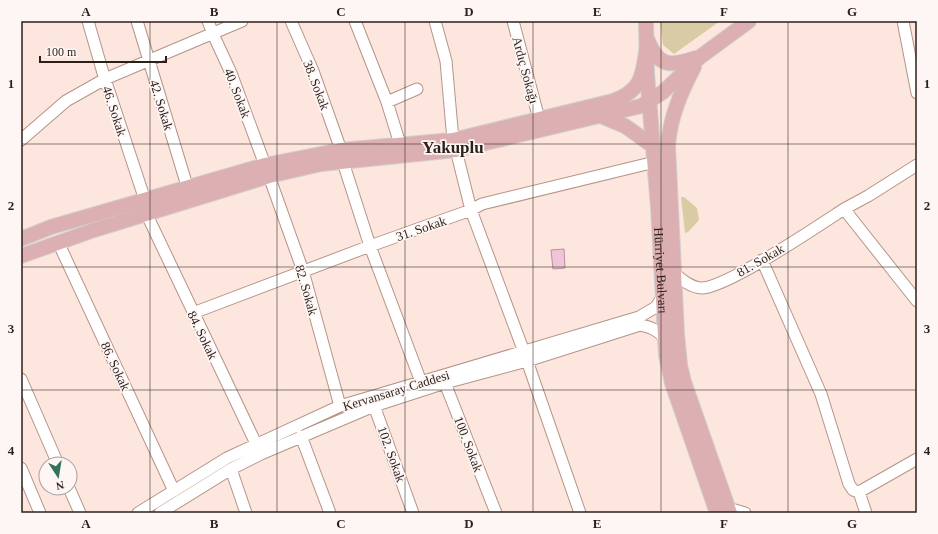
<svg xmlns="http://www.w3.org/2000/svg" width="938" height="534" viewBox="0 0 938 534" font-family="Georgia,serif">
	<style>
		.green { fill: #d9cca4 }
		.water { fill: #f1c4d9; stroke: #b692a0 }
		.lines { fill: none; stroke-linecap: round; stroke-linejoin: round }
		.minor-casing { stroke: #b69488; stroke-width: 13 }
		.major-casing { stroke: #d1cecd; stroke-width: 16 }
		.minor { stroke: #fff; stroke-width: 11 }
		.major { stroke: #dcafb2; stroke-width: 14 }
		.grid { fill: none; stroke: #2c1f1a; stroke-width: 1; stroke-opacity: 0.55 }
		.labels { text-anchor: middle; stroke-width: 3.5; stroke-linejoin: round; paint-order: stroke }
		.street-label { font-size: 13px; fill: #2c1f1a; stroke: #fef6f4 }
		.district-label { font-size: 17px; font-weight: bold; fill: #2c1f1a; stroke: #fef6f4 }
		.neatline { fill: none; stroke: #2c1f1a; stroke-width: 1.5 }
		.grid-label { font-size: 13px; text-anchor: middle; font-weight: bold; fill: #2c1f1a }
	</style>
	<rect width="100%" height="100%" fill="#fce6de"/>
	<!-- green -->
	<path class="green" d="M 660,21 L 720,21 L 674,54 L 663,45 Z
		M 681,197 L 684,197 L 697,208 L 699,220 L 688,232 L 685,233 Z"/>
	<!-- water -->
	<path class="water" d="M 564,249 L 565,268 L 553,269 L 551,250 Z"/>
	<g class="lines">
		<defs>
			<path id="minor" d="M 88,21 L 103,73 L 145,200
				M 137,21 L 188,189
				M 208,21 L 213,34 L 231,73 L 265,165
				M 291,21 L 313,71 L 341,150
				M 355,21 L 387,102 L 400,144
				M 435,21 L 446,61 L 453,140
				M 513,21 L 539,119
				M 903,21 L 917,93
				M 387,102 L 417,89
				M 21,140 L 66,101 L 105,79 L 242,21
				M 456,150 L 471,210 L 524,352 L 580,513
				M 343,162 L 370,246 L 421,382
				M 917,165 L 868,196 L 844,209 L 917,301
				M 269,176 L 303,271 L 340,406
				M 147,215 L 259,450
				M 58,242 L 174,491
				M 762,260 L 821,394 L 849,484 L 853,490 L 859,492 L 917,459
				M 673,272 C 681,279 691,288 702,288 C 728,287 818,226 844,209
				M 193,313 L 370,246 L 471,210 L 482,204 L 655,162
				M 445,377 L 445,383 L 496,513
				M 21,379 L 58,464
				M 372,400 L 413,513
				M 301,436 L 330,513
				M 21,468 L 40,513
				M 231,469 L 246,513
				M 69,488 L 80,513
				M 859,492 L 866,513
				M 729,511 L 735,510 L 745,513
				M 138,513 L 227,458 L 340,406 L 639,317 L 656,307 L 663,296
				M 160,513 L 231,469 L 261,454 L 374,406 L 445,383 L 527,361 L 640,325 C 651,327 657,330 665,338"/>
			<g id="major">
				<path id="s1" d="M 646,21 L 647,74 L 658,207 L 666,355 L 672,383 L 717,513"/>
				<path d="M 648,41 C 659,68 671,66 696,58"/>
				<path d="M 694,67 C 681,92 670,117 668,146 L 677,334 L 680,365 L 684,382 L 730,513"/>
				<path d="M 601,116 L 625,126 L 653,146"/>
				<path d="M 21,239 L 51,227 L 265,165 L 341,150 L 453,140 L 613,101 C 646,89 642,71 648,41"/>
				<path d="M 21,256 L 94,230 L 269,176 L 321,164 L 456,150 L 641,106 L 663,92 L 700,57 L 749,21"/>
			</g>
		</defs>
		<!-- minor casing -->
		<use href="#minor" class="minor-casing"/>
		<!-- major casing -->
		<use href="#major" class="major-casing"/>
		<!-- minor -->
		<use href="#minor" class="minor"/>
		<!-- major -->
		<use href="#major" class="major"/>
	</g>
	<!-- grid -->
	<path class="grid" d="M 150,21 L 150,513M 277,21 L 277,513M 405,21 L 405,513M 533,21 L 533,513M 661,21 L 661,513M 788,21 L 788,513M 21,144 L 917,144M 21,267 L 917,267M 21,390 L 917,390"/>
	<g class="labels">
		<!-- street labels -->
		<g class="street-label">
			<text transform="translate(526 70) rotate(75)" y="5">Ardıç Sokağı</text>
			<text transform="translate(317 85) rotate(69)" y="5">38. Sokak</text>
			<text transform="translate(238 93) rotate(69)" y="5">40. Sokak</text>
			<text transform="translate(162 105) rotate(73)" y="5">42. Sokak</text>
			<text transform="translate(115 111) rotate(72)" y="5">46. Sokak</text>
			<text transform="translate(421 228) rotate(-19)" y="5">31. Sokak</text>
			<text transform="translate(760 260) rotate(-30)" y="5">81. Sokak</text>
			<text dy="5" stroke="none"><textPath href="#s1" startOffset="250">Hürriyet Bulvarı</textPath></text>
			<text transform="translate(307 290) rotate(74)" y="5">82. Sokak</text>
			<text transform="translate(203 335) rotate(64)" y="5">84. Sokak</text>
			<text transform="translate(116 366) rotate(65)" y="5">86. Sokak</text>
			<text transform="translate(396 390) rotate(-17)" y="5">Kervansaray Caddesi</text>
			<text transform="translate(469 444) rotate(69)" y="5">100. Sokak</text>
			<text transform="translate(392 454) rotate(70)" y="5">102. Sokak</text>
		</g>
		<!-- district labels -->
		<g class="district-label">
			<text x="453" y="153">Yakuplu</text>
		</g>
	</g>
	<!-- border -->
	<rect width="938" height="534" fill="none" stroke="#fef6f4" stroke-width="44"/>
	<!-- north arrow -->
	<g transform="translate(58 476) rotate(168)"><circle r="19" fill="#fef6f4" stroke="#aaa09d"/>
	<path d="M0-3L7 15L0 10L-7 15Z" fill="#32725f"/>
	<text y="-6" font-size="11" font-weight="bold" text-anchor="middle" fill="#2c1f1a">N</text>
	</g>
	<!-- scale -->
	<path d="M40 56v6h126v-6" fill="none" stroke="#2c1f1a" stroke-width="2"/>
	<text x="46" y="56" font-size="12" fill="#2c1f1a" stroke="#fef6f4" stroke-width="3" paint-order="stroke">100 m</text>
	<rect x="22" y="22" width="894" height="490" class="neatline"/>
	<g class="grid-label">
		<text x="86" y="16">A</text>
		<text x="214" y="16">B</text>
		<text x="341" y="16">C</text>
		<text x="469" y="16">D</text>
		<text x="597" y="16">E</text>
		<text x="724" y="16">F</text>
		<text x="852" y="16">G</text>
		<text x="11" y="88">1</text>
		<text x="927" y="88">1</text>
		<text x="11" y="210">2</text>
		<text x="927" y="210">2</text>
		<text x="11" y="333">3</text>
		<text x="927" y="333">3</text>
		<text x="11" y="455">4</text>
		<text x="927" y="455">4</text>
		<text x="86" y="528">A</text>
		<text x="214" y="528">B</text>
		<text x="341" y="528">C</text>
		<text x="469" y="528">D</text>
		<text x="597" y="528">E</text>
		<text x="724" y="528">F</text>
		<text x="852" y="528">G</text>
	</g>
</svg>
